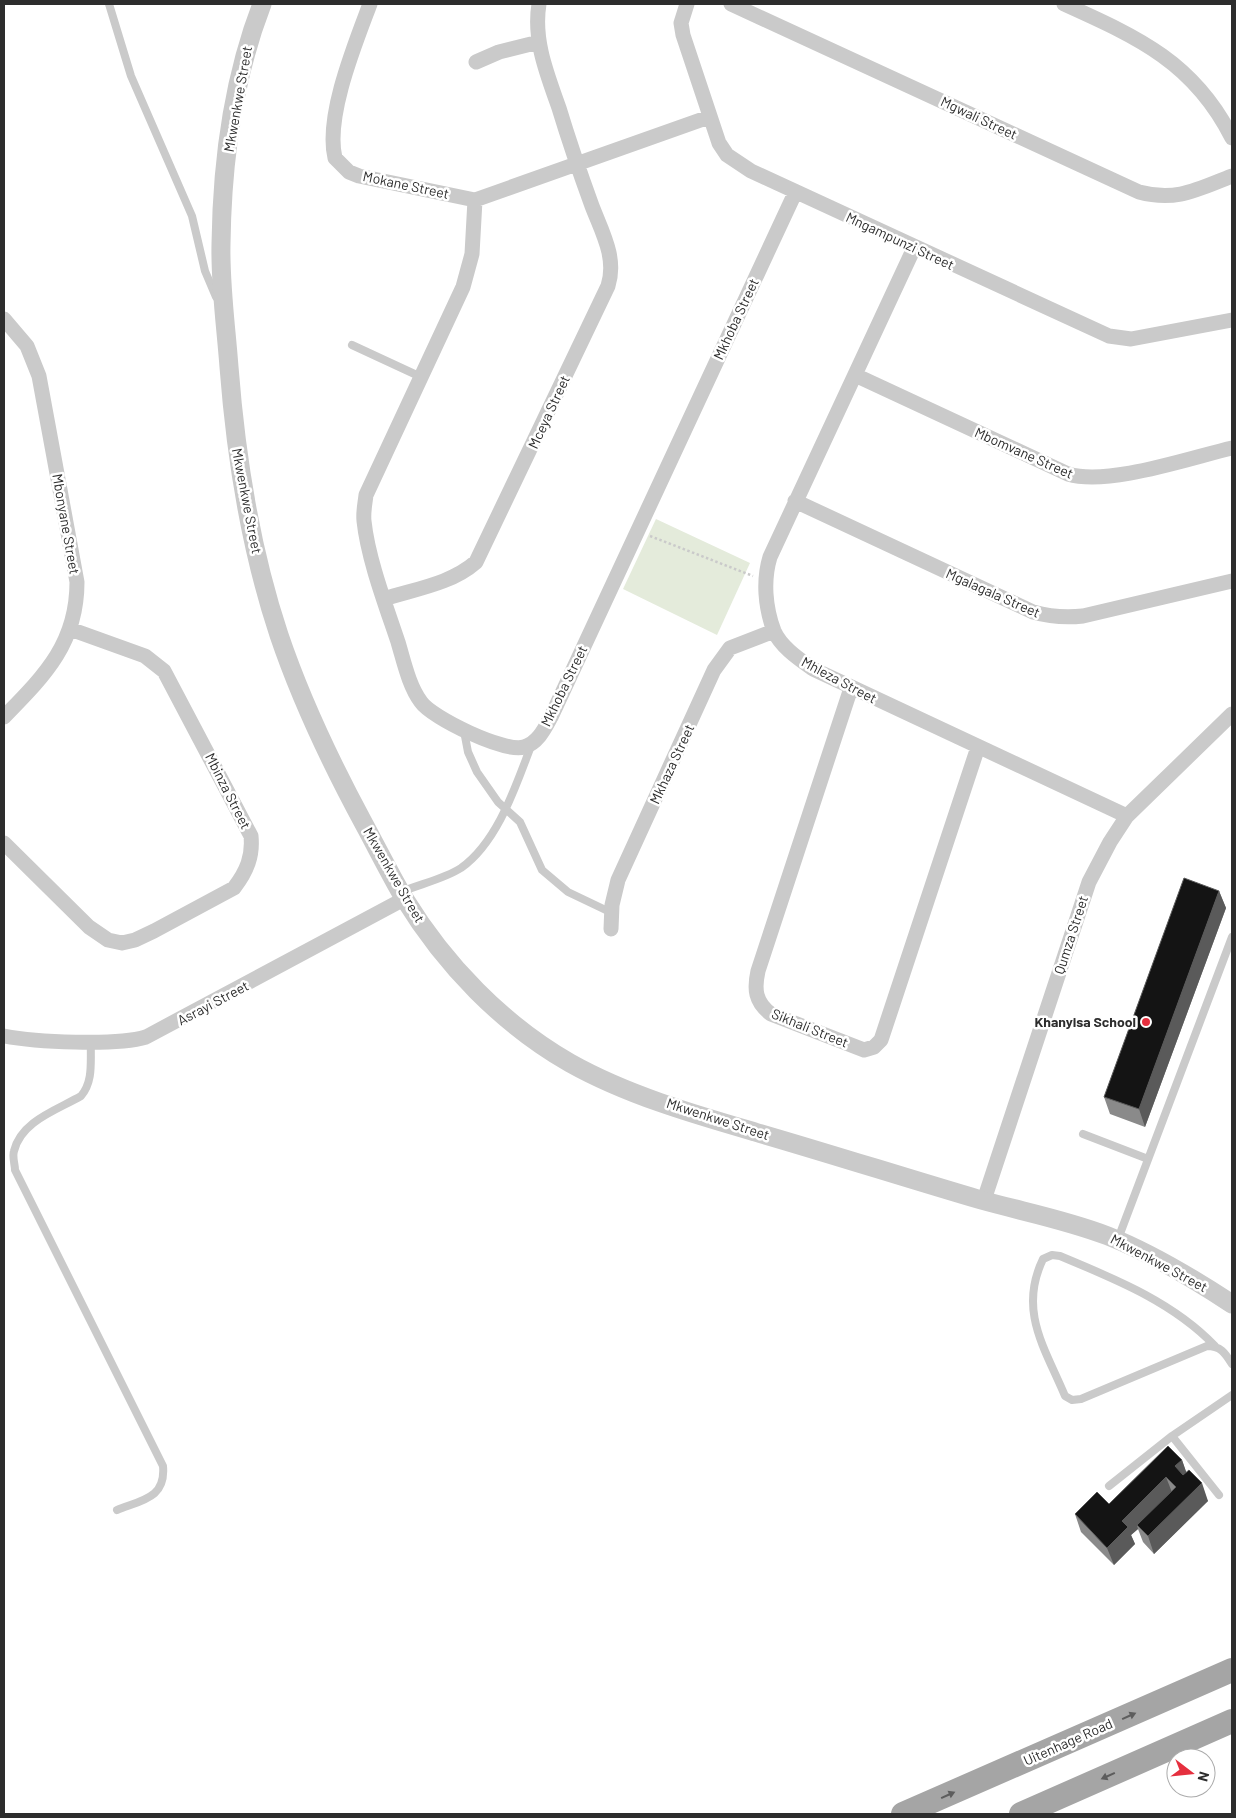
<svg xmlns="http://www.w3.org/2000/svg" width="1236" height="1818" viewBox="0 0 1236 1818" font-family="Barlow,sans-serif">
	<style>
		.green { fill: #e4ebdb }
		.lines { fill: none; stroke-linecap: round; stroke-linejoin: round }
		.path { stroke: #cacaca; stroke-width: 2.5; stroke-dasharray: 2.5 2.5; stroke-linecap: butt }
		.service { stroke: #cacaca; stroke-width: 8 }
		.minor { stroke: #cacaca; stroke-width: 15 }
		.tertiary { stroke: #cacaca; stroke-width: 19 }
		.primary { stroke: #a5a5a5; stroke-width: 24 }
		.wall { fill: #8a8a8a }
		.shaded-wall { fill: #5a5a5a }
		.building { fill: #141414; stroke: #5a5a5a }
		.oneway { fill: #5d5d5d }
		.poi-dot { fill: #e52f3e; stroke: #fff; stroke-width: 2 }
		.labels { text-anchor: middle; stroke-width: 5; stroke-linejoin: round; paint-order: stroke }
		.street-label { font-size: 14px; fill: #2d2d2d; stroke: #fff }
		.poi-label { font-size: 14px; font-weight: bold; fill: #2d2d2d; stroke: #fff; text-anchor: end }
	</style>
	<rect width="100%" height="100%" fill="#fff"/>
	<!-- green -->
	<path class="green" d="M 656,519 L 750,563 L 717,635 L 623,589 Z"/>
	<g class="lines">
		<!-- path -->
		<path class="path" d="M 650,536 L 753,576"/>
		<!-- service -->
		<path class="service" d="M 109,4 L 131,76 L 192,216 L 205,271 L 216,297
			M 352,345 L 421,377
			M 464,731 L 468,752 L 477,772 L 498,802 L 520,822 L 542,870 L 568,892 L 612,913
			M 401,892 C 420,884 444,879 461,868 C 498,842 516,785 531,746
			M 91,1042 C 90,1060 94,1081 81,1096 C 57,1110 21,1121 14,1151 C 12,1157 15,1164 15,1170 L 163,1466 C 166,1498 142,1500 117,1510
			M 1083,1134 L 1148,1159
			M 1118,1239 L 1232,937
			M 1215,1346 C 1173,1302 1115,1279 1060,1256 L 1052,1255 L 1043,1259 C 1018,1311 1045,1348 1065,1396 L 1072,1400 L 1081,1399 L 1207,1346 C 1221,1346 1225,1353 1232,1364
			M 1172,1436 L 1219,1495
			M 1109,1486 L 1172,1436 L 1232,1395"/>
		<!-- minor -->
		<path class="minor" d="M 370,4 C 355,44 325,117 335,158 L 349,172 L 359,176 L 475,200 L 709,117
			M 687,4 L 681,23 L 683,35 L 719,143 L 727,155 L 751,171 L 1109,336 L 1131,339 L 1232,320
			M 731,4 L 1139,192 C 1177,202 1198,189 1232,176
			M 1064,4 C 1137,37 1194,62 1232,138
			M 476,62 L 499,52 L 539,42
			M 475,200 L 472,254 L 463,287 L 366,495 C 365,504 363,512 364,521 C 368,559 386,606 398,642 C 404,662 409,686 421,702 C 432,718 505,753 524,747 C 538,743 545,728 551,717 L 795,193
			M 914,248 L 770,557 C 763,580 765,607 774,631 C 781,647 799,659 813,669 L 1127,816
			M 4,319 L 27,346 L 39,376 L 77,582 C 77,644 44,676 4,717
			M 855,375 L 1068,474 C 1109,486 1189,458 1232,448
			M 795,501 L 1033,612 C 1051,617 1065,618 1083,616 L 1232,581
			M 384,599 C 415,589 451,584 476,562 L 608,286 C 617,258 602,232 592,206 C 580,173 569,141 559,108 C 547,74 533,40 539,4
			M 851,688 L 758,971 C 754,989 755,1002 771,1014 L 864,1050 L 874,1047 L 881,1040 L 978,747
			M 4,843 L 89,927 L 108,940 L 122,943 L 135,940 L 154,931 L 234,888 C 247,871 253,856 251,836 L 164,671 L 145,656 L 70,629
			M 611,929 L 612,905 L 618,880 L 714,670 L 730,648 L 774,631
			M 4,1036 C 35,1042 116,1046 146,1037 L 404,899
			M 984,1200 L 1089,882 L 1110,842 L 1127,816 L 1232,714"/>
		<!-- tertiary -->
		<path class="tertiary" d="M 262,4 C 233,79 222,164 221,244 C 220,285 226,326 229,367 C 236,458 250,548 279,635 C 301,700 331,763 364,824 C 377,848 390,874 404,898 C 445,965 502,1024 570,1063 C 627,1095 693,1114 755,1132 C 831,1154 906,1178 981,1200 C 1024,1212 1067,1220 1108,1236 C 1151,1253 1194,1279 1232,1304"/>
		<!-- primary -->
		<path class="primary" d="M 903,1814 L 1232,1670
			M 1021,1814 L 1232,1721"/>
	</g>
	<!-- wall -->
	<path class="wall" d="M 1219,891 L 1226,908 L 1145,1127 L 1110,1114 L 1104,1097 Z
		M 1182,1460 L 1186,1472 L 1208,1501 L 1154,1554 L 1143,1542 L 1138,1529 L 1131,1535 L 1135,1544 L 1114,1565 L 1081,1532 L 1075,1514 L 1109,1504 Z"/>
	<!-- shaded-wall -->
	<path class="shaded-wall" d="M 1219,891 L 1226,908 L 1145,1127 L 1139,1109 Z
		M 1182,1460 L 1188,1477 L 1181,1484 L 1175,1466 Z
		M 1166,1477 L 1173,1495 L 1137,1525 L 1138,1529 L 1131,1535 L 1135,1544 L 1114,1565 L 1107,1548 L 1122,1521 Z
		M 1202,1483 L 1208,1501 L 1154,1554 L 1148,1536 Z"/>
	<!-- building -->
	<path class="building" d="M 1184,878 L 1219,891 L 1139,1109 L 1104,1097 Z
		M 1168,1446 L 1182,1460 L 1175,1466 L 1183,1475 L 1189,1470 L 1202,1483 L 1148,1536 L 1137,1525 L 1176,1487 L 1166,1477 L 1122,1521 L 1128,1527 L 1107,1548 L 1075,1514 L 1097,1492 L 1109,1504 Z"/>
	<!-- one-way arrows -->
	<defs><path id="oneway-solid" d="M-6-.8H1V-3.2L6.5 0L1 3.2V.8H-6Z" transform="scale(1.25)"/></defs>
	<g class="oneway">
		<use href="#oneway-solid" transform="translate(1129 1716) rotate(-24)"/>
		<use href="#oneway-solid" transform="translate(1108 1776) rotate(156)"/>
		<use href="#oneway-solid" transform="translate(948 1795) rotate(-24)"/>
	</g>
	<!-- markers -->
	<circle class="poi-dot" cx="1146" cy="1022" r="5"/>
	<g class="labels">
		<!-- street labels -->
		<g class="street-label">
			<text transform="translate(238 99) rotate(-80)" y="5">Mkwenkwe Street</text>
			<text transform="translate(979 118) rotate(25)" y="5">Mgwali Street</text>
			<text transform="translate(406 185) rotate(12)" y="5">Mokane Street</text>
			<text transform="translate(900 241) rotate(25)" y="5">Mngampunzi Street</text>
			<text transform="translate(736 319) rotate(-65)" y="5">Mkhoba Street</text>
			<text transform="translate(549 412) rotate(-65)" y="5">Mceya Street</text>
			<text transform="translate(1024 453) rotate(24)" y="5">Mbomvane Street</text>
			<text transform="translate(247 501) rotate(79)" y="5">Mkwenkwe Street</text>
			<text transform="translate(66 524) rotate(80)" y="5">Mbonyane Street</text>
			<text transform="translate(993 593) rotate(24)" y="5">Mgalagala Street</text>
			<text transform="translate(839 680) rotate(28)" y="5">Mhleza Street</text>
			<text transform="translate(564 686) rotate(-64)" y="5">Mkhoba Street</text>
			<text transform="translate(672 764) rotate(-65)" y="5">Mkhaza Street</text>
			<text transform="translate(228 791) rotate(63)" y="5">Mbinza Street</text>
			<text transform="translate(394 875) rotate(60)" y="5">Mkwenkwe Street</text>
			<text transform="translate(1071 935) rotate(-72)" y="5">Qumza Street</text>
			<text transform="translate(213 1003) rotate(-28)" y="5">Asrayi Street</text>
			<text transform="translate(810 1028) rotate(22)" y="5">Sikhali Street</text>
			<text transform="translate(718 1119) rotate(18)" y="5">Mkwenkwe Street</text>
			<text transform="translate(1159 1263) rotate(28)" y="5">Mkwenkwe Street</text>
			<text transform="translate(1068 1742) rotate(-24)" y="5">Uitenhage Road</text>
		</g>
		<!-- poi labels -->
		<g class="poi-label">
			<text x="1136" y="1027">Khanyisa School</text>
		</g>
	</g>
	<!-- border -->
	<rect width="1236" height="1818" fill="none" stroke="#2d2d2d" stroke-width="10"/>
	<!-- north arrow -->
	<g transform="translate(1191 1773) rotate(106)"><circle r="24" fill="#ffffff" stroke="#ababab"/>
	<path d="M0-4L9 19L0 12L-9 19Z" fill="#e52f3e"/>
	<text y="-8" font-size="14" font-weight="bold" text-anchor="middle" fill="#2d2d2d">N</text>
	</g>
</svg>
